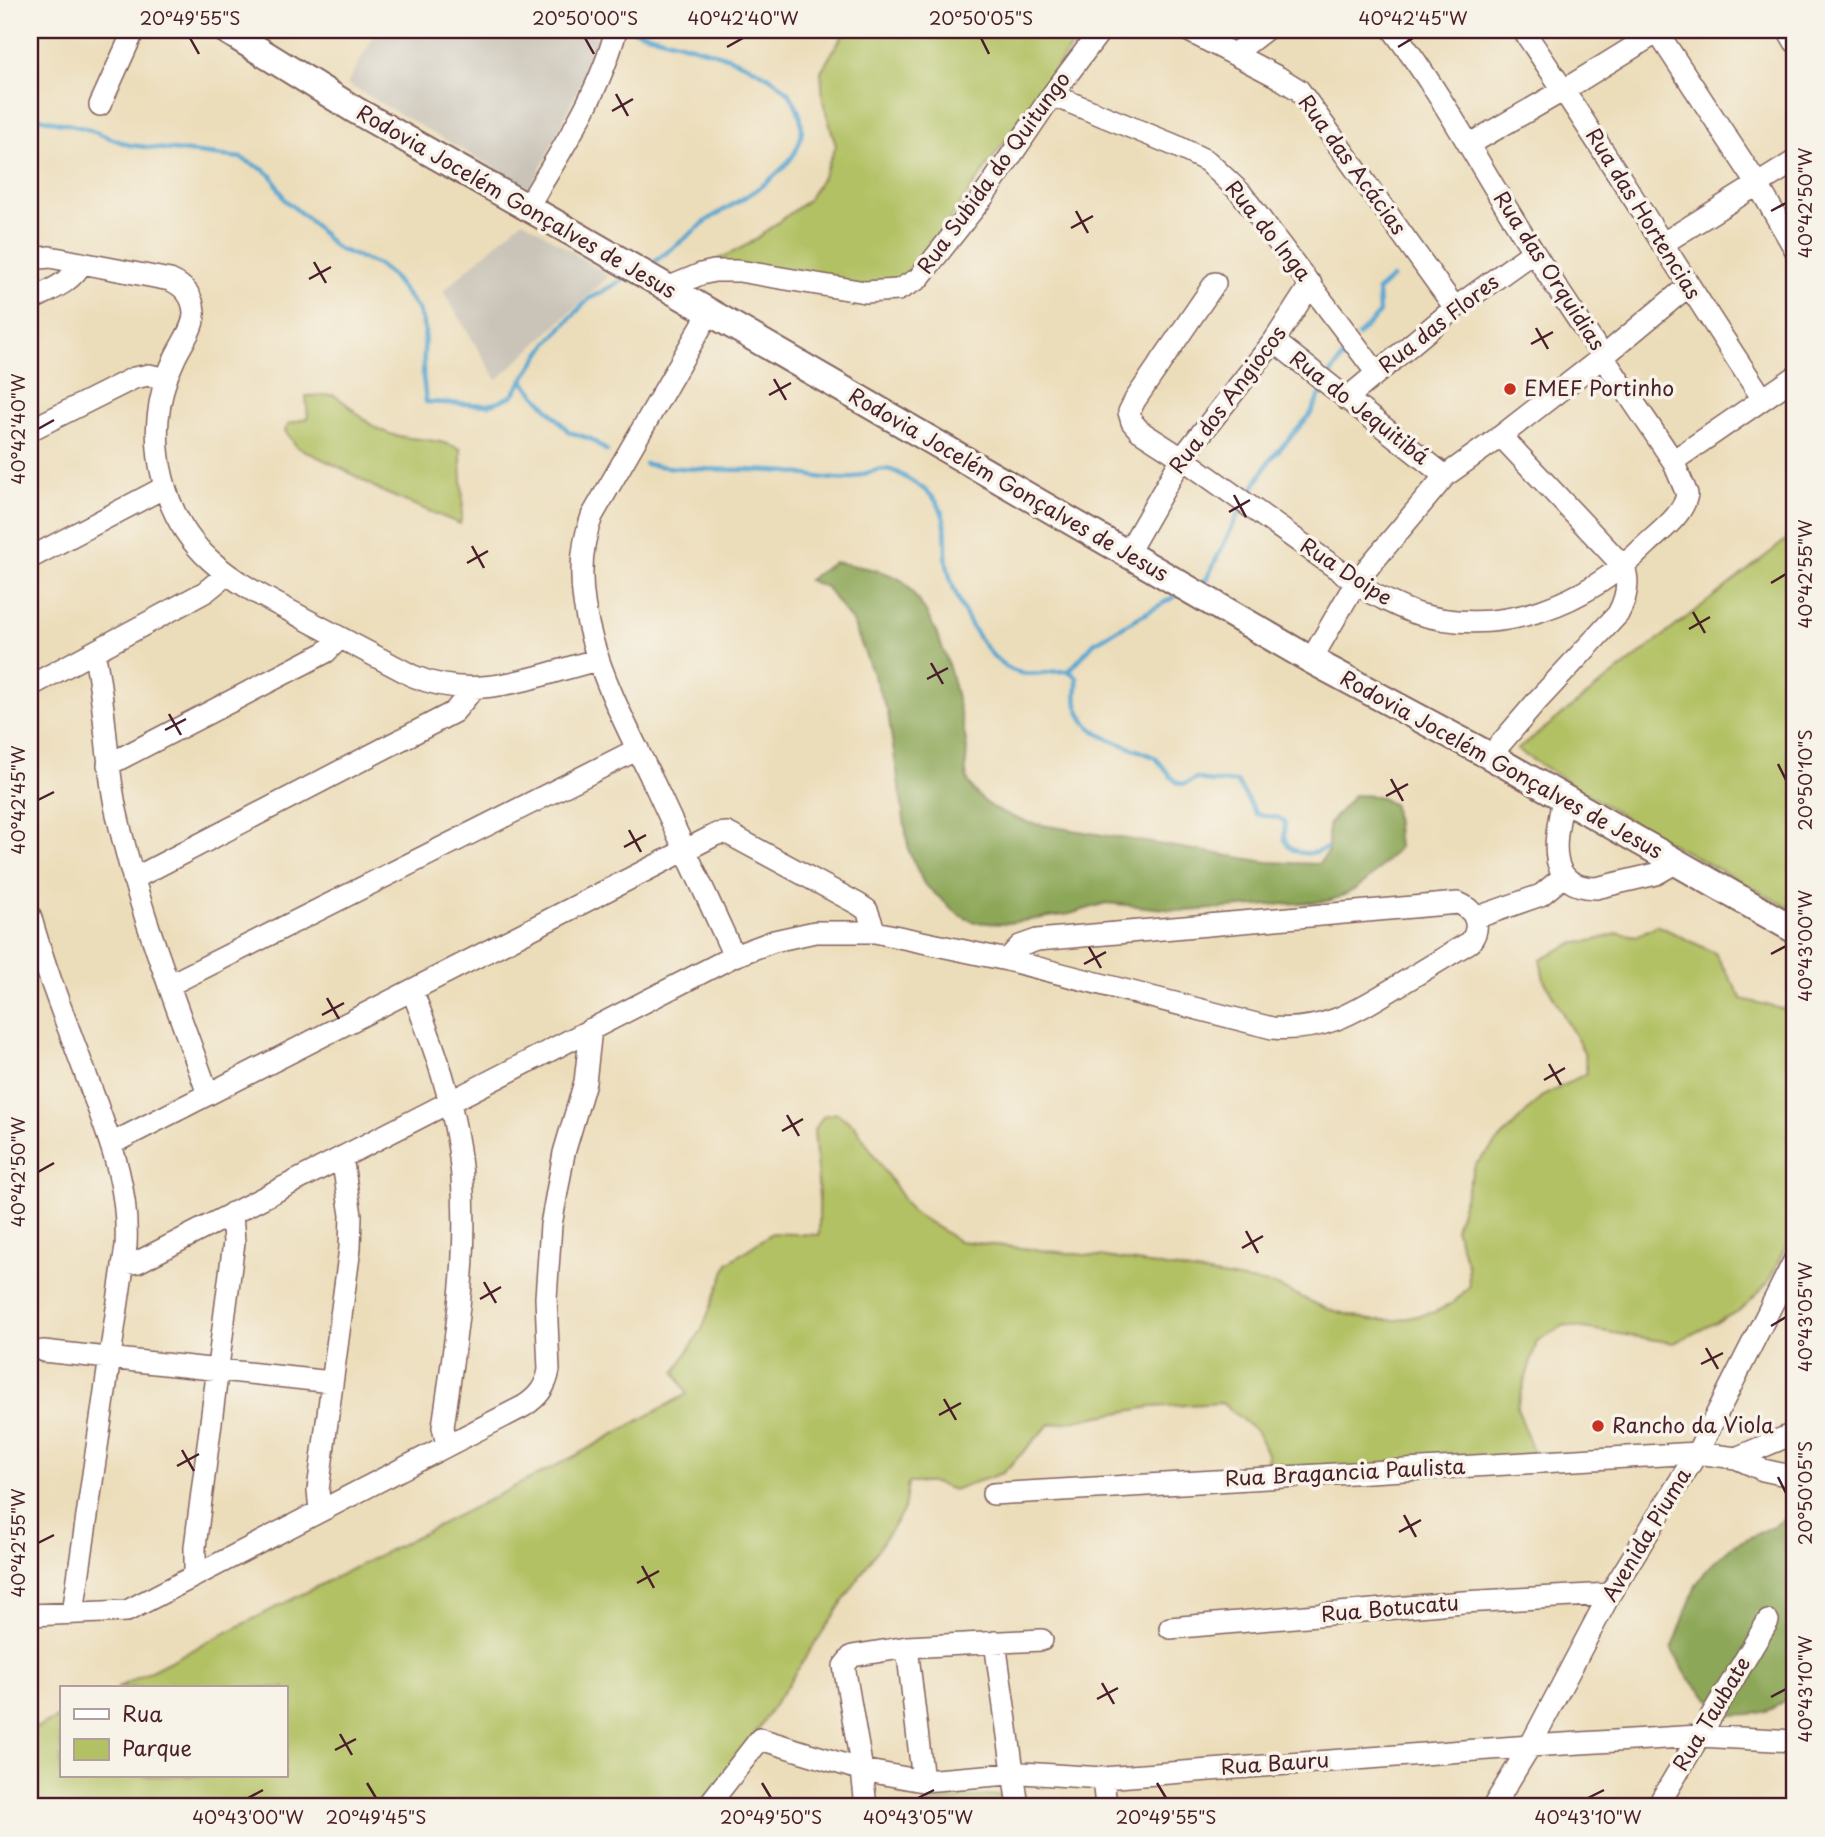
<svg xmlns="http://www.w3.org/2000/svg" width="1825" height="1837" viewBox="0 0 1825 1837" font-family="'Playpen Sans',sans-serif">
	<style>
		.industrial { fill: #c9c3b8 }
		.green { fill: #b2c163; stroke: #7e7047; stroke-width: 2 }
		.forest { fill: #8da759; stroke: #6c6342; stroke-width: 2 }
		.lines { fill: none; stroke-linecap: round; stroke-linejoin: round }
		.stream { stroke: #55a6d0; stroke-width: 4.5 }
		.minor-casing { stroke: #83625d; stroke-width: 24 }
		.major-casing { stroke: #83625d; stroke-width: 30 }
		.minor { stroke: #fff; stroke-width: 21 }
		.major { stroke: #fff; stroke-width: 26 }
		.ticks { fill: none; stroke: #4a1f2b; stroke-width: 2.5 }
		.poi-dot { fill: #c8321e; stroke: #f7f3e8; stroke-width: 2.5 }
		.labels { text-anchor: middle; stroke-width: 7; stroke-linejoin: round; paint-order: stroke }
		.street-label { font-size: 21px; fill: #4a1f2b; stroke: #f7f3e8 }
		.poi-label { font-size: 21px; fill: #4a1f2b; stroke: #f7f3e8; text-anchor: start }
		.neatline { fill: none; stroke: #4a1f2b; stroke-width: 2.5 }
		.ticks-label { font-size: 18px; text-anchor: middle; fill: #4a1f2b }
	</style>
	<rect width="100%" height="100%" fill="#f7f3e8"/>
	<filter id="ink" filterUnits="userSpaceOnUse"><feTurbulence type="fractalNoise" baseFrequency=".0143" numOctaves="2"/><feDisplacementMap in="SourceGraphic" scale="14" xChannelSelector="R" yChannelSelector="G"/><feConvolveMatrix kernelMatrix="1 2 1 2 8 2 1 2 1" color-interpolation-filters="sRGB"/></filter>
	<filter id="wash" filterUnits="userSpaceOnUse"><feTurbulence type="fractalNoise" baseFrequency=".00686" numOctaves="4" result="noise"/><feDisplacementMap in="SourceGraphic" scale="28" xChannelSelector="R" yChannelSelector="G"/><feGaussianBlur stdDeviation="1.57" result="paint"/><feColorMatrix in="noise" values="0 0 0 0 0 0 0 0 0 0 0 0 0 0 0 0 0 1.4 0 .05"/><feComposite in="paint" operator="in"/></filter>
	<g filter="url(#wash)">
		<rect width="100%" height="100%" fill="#ecddba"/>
		<!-- industrial -->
		<path class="industrial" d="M 377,30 L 583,30 L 601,40 L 531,189 L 347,84 Z
			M 523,220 L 609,276 L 497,380 L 443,291 Z"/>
		<!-- green -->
		<path class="green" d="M 846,30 L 1083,30 L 898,293 L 715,261 L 749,244 L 808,200 L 824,174 L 836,146 L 823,101 L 821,71 Z
			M 334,395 C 353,406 366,426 387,433 C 403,439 418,438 435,441 C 444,442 452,446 461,449 C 460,473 466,503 460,524 L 383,492 L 343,469 L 297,447 L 285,431 L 288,424 L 308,418 L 306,396 Z
			M 1795,533 L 1795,911 L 1640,827 L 1517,750 Z
			M 1657,925 L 1715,953 L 1742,999 L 1795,1012 L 1795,1227 L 1768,1283 L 1741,1310 L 1674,1343 L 1565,1325 L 1537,1341 L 1517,1407 L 1537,1463 L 1264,1475 L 1268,1456 L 1257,1432 L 1222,1403 L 1151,1407 L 1049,1425 L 1003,1473 L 953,1490 L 934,1483 L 908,1483 L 904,1510 L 754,1735 L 699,1807 L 30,1807 L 30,1731 L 61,1716 L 61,1776 L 285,1776 L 285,1688 L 117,1688 L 573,1457 L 687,1394 L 675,1372 L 702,1329 L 728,1263 L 772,1233 L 819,1235 L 819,1198 L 814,1130 L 824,1116 L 837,1113 L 855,1126 L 911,1211 L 959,1241 L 1112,1258 L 1275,1285 L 1327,1309 L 1370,1320 L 1399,1320 L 1435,1312 L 1453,1303 L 1469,1287 L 1468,1266 L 1455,1229 L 1475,1165 L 1541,1097 L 1587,1073 L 1584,1052 L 1544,980 L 1540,959 L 1571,944 L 1596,940 L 1619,933 L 1637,936 Z
			M 1002,1794 L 1004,1807 L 928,1807 L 927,1803 Z"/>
		<!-- forest -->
		<path class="forest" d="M 834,562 C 856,566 881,569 901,580 C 907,583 911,590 915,596 C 946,637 956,691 966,741 C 969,756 962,769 969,783 C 981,807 1008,815 1030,823 L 1267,862 L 1318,864 L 1328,853 L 1328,825 L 1354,795 L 1377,796 L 1394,805 L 1398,848 C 1377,872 1359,893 1327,901 L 1185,911 L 1106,903 L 1070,914 L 1001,924 L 974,922 L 959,915 L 924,884 L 909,852 L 888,713 L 853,623 L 826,587 L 808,580 Z
			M 1795,1515 L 1795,1692 C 1767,1716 1762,1714 1726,1715 L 1689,1679 L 1672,1650 L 1696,1585 L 1708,1568 L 1732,1546 Z"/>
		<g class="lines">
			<!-- stream -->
			<path class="stream" d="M 634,30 C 682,46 737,52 779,84 C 788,90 794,100 798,110 C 820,163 742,197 708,220 C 688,235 669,253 648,265
				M 30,116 L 84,128 L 129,145 L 241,158 L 264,170 L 272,176 L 285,200 L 309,220 L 336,248 L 378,265 L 391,275 L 414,304 L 419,311 L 425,330 L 423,376 L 426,402 L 489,405 L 512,396 L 547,344 L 580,308 L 589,299 L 628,277
				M 1358,336 L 1379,314 L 1378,290 L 1392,278
				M 1330,375 L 1349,348
				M 523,381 L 569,432 L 591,439 L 607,451
				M 645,464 C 692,472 741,468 789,472 C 808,474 828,481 847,479 C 865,476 880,463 898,473 C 912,481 932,492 939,506 C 949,524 944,544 947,564 C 952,595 984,662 1017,672 C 1033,677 1052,670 1069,671 L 1077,678 C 1078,687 1075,697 1077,705 C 1086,741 1128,743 1155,758 C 1164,764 1174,789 1187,783 C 1191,782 1193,779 1197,778 L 1211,782 L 1237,782 L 1256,814 L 1279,818 L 1285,823 C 1285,828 1283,834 1285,840 C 1292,857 1313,855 1326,848
				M 1248,496 L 1270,460 L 1310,415 L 1323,389
				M 1199,583 L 1206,580 L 1242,507
				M 1069,671 L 1094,643 L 1179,594"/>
		</g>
	</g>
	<g filter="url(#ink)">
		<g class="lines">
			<defs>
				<path id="minor" d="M 1187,30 L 1278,77 L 1299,90 L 1455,308
					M 1523,30 C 1606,151 1682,277 1763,399
					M 1656,30 L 1758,185 L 1795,249
					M 1788,30 L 1795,42
					M 1234,54 L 1265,30
					M 1052,95 L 1174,145 L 1207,161 L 1241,193 L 1376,372
					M 100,105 L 134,30
					M 1470,144 L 1564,90 L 1661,30
					M 527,208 C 560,152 600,93 616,30
					M 1662,244 L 1795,161
					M 30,259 L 50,257 L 170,280 C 184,286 193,296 194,312 C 195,328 180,345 174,360 C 156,397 153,440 163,479 C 182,559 240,584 305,619 C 341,638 377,657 413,676 C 476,703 534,676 597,660
					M 1215,283 L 1135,400 L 1129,412 L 1132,422 L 1140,431 L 1182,458 L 1371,593 C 1386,600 1400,608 1415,613 C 1501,639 1587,604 1648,543 C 1662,530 1684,514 1687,494 L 1673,461 C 1627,391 1578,322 1533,251 C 1486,177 1446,100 1393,30
					M 667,288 L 701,274 L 714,271 L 739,271 L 865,292 L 898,290 L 918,279 L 983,197 L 1052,95 L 1101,30
					M 30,301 C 50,290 71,283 82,263
					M 709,313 L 592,516 C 557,607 620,710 658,792 C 683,846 709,901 734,956
					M 1274,341 L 1445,476
					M 1346,399 L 1455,308 L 1533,252
					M 30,430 L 134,378 L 149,375 L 166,379
					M 1673,461 L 1795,377
					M 1127,554 L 1182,458 L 1274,341 L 1311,284
					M 30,558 L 165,487
					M 94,652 C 106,704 105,758 116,810 C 137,907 175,1000 208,1094
					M 1311,660 L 1356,582 L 1445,476 L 1501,436 L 1604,356 L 1688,286
					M 30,686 L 205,592 L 226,575
					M 1490,756 L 1538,700 L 1618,614 C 1626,599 1630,583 1624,567 L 1501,436
					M 108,765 L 326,652 L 340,638
					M 1563,798 C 1557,833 1541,887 1596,888 L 1656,874 L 1677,862
					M 133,879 L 454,712 L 473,689
					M 30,915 C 46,973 69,1029 90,1086 C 110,1141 129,1186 126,1246 L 73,1613
					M 1475,918 L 1541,895 L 1564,876
					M 169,985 L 638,749
					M 412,990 C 429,1034 446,1079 455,1126 C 475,1225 457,1329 443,1427 L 447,1445
					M 111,1144 L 717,834 L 727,833 L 858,904 L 867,910 L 875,932
					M 123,1264 L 138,1262 L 734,956 L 774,941 L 815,932 L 875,932 L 1007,960 L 1272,1028 C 1324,1032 1353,1013 1396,987 C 1421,972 1445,957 1470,942 C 1482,927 1476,910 1458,903 L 1037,940 L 1020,946 L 1007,960
					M 43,1351 L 332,1382
					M 1736,1458 L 1795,1433
					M 993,1494 L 1697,1453 L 1736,1458 L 1763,1470 L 1795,1477
					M 320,1511 L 318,1490 L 350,1248 L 351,1215 L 342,1157
					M 195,1576 L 195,1547 L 234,1242 L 232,1213
					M 30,1615 L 127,1611 L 524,1406 C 538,1397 546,1387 549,1370 L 546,1298 L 551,1225 L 564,1153 L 585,1082 L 591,1029
					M 1170,1628 L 1463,1602 L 1610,1594
					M 995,1642 L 1018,1807
					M 907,1647 L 923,1781
					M 1103,1778 L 1106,1807
					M 707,1807 L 760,1739 L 862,1770 L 923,1781 L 1022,1773 L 1103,1778 L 1530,1746 L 1699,1736 L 1795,1741
					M 866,1807 L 862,1770 L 844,1666 L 852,1656 L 907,1647 L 1042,1640
					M 1493,1807 L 1530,1746 L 1610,1594 L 1697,1453 L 1795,1259
					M 1657,1807 L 1768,1621"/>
				<path id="major" d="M 226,30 L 355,110 L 571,232 L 1311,660 L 1490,756 L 1795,930"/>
			</defs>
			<!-- minor casing -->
			<use href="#minor" class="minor-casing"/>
			<!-- major casing -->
			<use href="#major" class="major-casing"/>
			<!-- minor -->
			<use href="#minor" class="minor"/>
			<!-- major -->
			<use href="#major" class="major"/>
		</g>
	</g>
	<!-- ticks -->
	<path class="ticks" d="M 190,38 L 199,54M 585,38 L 594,54M 981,38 L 989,54M 727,47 L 743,38M 1398,47 L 1413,38M 616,94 L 628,116M 612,111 L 633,99M 1076,211 L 1088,233M 1771,211 L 1786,203M 1071,228 L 1093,216M 314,262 L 326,283M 309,279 L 331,267M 1536,328 L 1548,349M 1531,344 L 1553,332M 774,379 L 786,400M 769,395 L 791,383M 38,429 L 54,420M 1234,495 L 1246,517M 1229,512 L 1250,500M 472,546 L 484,568M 467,563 L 488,551M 1771,583 L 1786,574M 1693,612 L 1705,633M 1689,629 L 1710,617M 931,663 L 943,684M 927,679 L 948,668M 169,714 L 181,735M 165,730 L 186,719M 1778,764 L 1786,780M 1391,779 L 1403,801M 1386,796 L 1408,784M 38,800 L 54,792M 629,830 L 641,852M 624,847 L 646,835M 1089,947 L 1101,968M 1771,954 L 1786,946M 1084,964 L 1106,952M 327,998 L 339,1019M 322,1015 L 344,1003M 1549,1064 L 1561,1085M 1544,1080 L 1565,1068M 787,1115 L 799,1136M 782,1131 L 803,1119M 38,1172 L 54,1163M 1246,1231 L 1258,1253M 1242,1248 L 1263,1236M 484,1282 L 496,1303M 480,1299 L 501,1287M 1771,1326 L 1786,1317M 1706,1348 L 1718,1369M 1701,1364 L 1723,1353M 944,1399 L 956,1420M 939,1415 L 961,1403M 182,1450 L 194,1471M 177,1466 L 199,1454M 1778,1477 L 1786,1493M 1404,1515 L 1416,1537M 1399,1532 L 1421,1520M 38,1543 L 54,1535M 642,1566 L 654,1588M 637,1583 L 659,1571M 1102,1683 L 1114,1704M 1771,1697 L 1786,1689M 1097,1699 L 1118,1688M 340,1734 L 352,1755M 335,1750 L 356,1739M 367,1783 L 376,1798M 762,1783 L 771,1798M 1157,1783 L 1166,1798M 248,1798 L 263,1790M 918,1798 L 934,1790M 1588,1798 L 1604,1790"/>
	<!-- markers -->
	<g class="poi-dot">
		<circle cx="1510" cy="389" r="7"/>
		<circle cx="1598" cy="1426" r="7"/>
	</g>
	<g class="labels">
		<!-- street labels -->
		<g class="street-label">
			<text transform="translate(1352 165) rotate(54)" y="7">Rua das Acácias</text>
			<text transform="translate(994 173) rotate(-54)" y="7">Rua Subida do Quitungo</text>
			<text transform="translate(516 202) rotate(30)" y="7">Rodovia Jocelém Gonçalves de Jesus</text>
			<text transform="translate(1643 214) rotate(58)" y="7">Rua das Hortencias</text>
			<text transform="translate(1268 231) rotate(51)" y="7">Rua do Inga</text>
			<text transform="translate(1549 271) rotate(57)" y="7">Rua das Orquidias</text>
			<text transform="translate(1439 324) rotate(-38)" y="7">Rua das Flores</text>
			<text transform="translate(1228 400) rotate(-53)" y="7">Rua dos Angiocos</text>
			<text transform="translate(1359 408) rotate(38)" y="7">Rua do Jequitibá</text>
			<text transform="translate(1008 485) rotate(30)" y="7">Rodovia Jocelém Gonçalves de Jesus</text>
			<text transform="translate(1346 572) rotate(33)" y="7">Rua Doipe</text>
			<text transform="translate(1501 765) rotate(29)" y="7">Rodovia Jocelém Gonçalves de Jesus</text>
			<text transform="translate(1345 1473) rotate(-3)" y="7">Rua Bragancia Paulista</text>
			<text transform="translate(1647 1535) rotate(-59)" y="7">Avenida Piuma</text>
			<text transform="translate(1390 1609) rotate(-5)" y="7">Rua Botucatu</text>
			<text transform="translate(1712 1714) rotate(-59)" y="7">Rua Taubate</text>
			<text transform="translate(1275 1764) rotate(-4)" y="7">Rua Bauru</text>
		</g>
		<!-- poi labels -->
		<g class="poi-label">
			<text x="1524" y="396">EMEF Portinho</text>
			<text x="1612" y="1433">Rancho da Viola</text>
		</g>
	</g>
	<!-- margin -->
	<rect width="1825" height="1837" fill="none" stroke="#f7f3e8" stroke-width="77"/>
	<!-- legend -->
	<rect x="60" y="1686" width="228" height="91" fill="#f7f3e8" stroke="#b29e9c" stroke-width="2"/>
	<rect x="74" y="1709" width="35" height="10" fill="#ffffff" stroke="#b29e9c" stroke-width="2"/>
	<text x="122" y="1722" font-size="21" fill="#4a1f2b">Rua</text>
	<rect x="74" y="1739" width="35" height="21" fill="#b2c163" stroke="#b29e9c" stroke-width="2"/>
	<text x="122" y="1756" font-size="21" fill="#4a1f2b">Parque</text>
	<rect x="38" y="38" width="1748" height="1760" class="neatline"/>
	<g class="ticks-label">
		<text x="190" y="25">20°49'55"S</text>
		<text x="585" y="25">20°50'00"S</text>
		<text x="743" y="25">40°42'40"W</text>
		<text x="981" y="25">20°50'05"S</text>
		<text x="1413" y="25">40°42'45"W</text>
		<text transform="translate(1806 203) rotate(-90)" y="6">40°42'50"W</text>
		<text transform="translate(19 429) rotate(-90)" y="6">40°42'40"W</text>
		<text transform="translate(1806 574) rotate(-90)" y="6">40°42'55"W</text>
		<text transform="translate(1806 780) rotate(-90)" y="6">20°50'10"S</text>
		<text transform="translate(19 800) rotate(-90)" y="6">40°42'45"W</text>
		<text transform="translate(1806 946) rotate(-90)" y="6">40°43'00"W</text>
		<text transform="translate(19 1172) rotate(-90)" y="6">40°42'50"W</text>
		<text transform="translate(1806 1317) rotate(-90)" y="6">40°43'05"W</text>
		<text transform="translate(1806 1493) rotate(-90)" y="6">20°50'05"S</text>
		<text transform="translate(19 1543) rotate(-90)" y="6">40°42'55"W</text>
		<text transform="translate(1806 1689) rotate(-90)" y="6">40°43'10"W</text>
		<text x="248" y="1824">40°43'00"W</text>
		<text x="376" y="1824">20°49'45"S</text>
		<text x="771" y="1824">20°49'50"S</text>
		<text x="918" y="1824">40°43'05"W</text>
		<text x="1166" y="1824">20°49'55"S</text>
		<text x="1588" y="1824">40°43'10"W</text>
	</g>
</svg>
